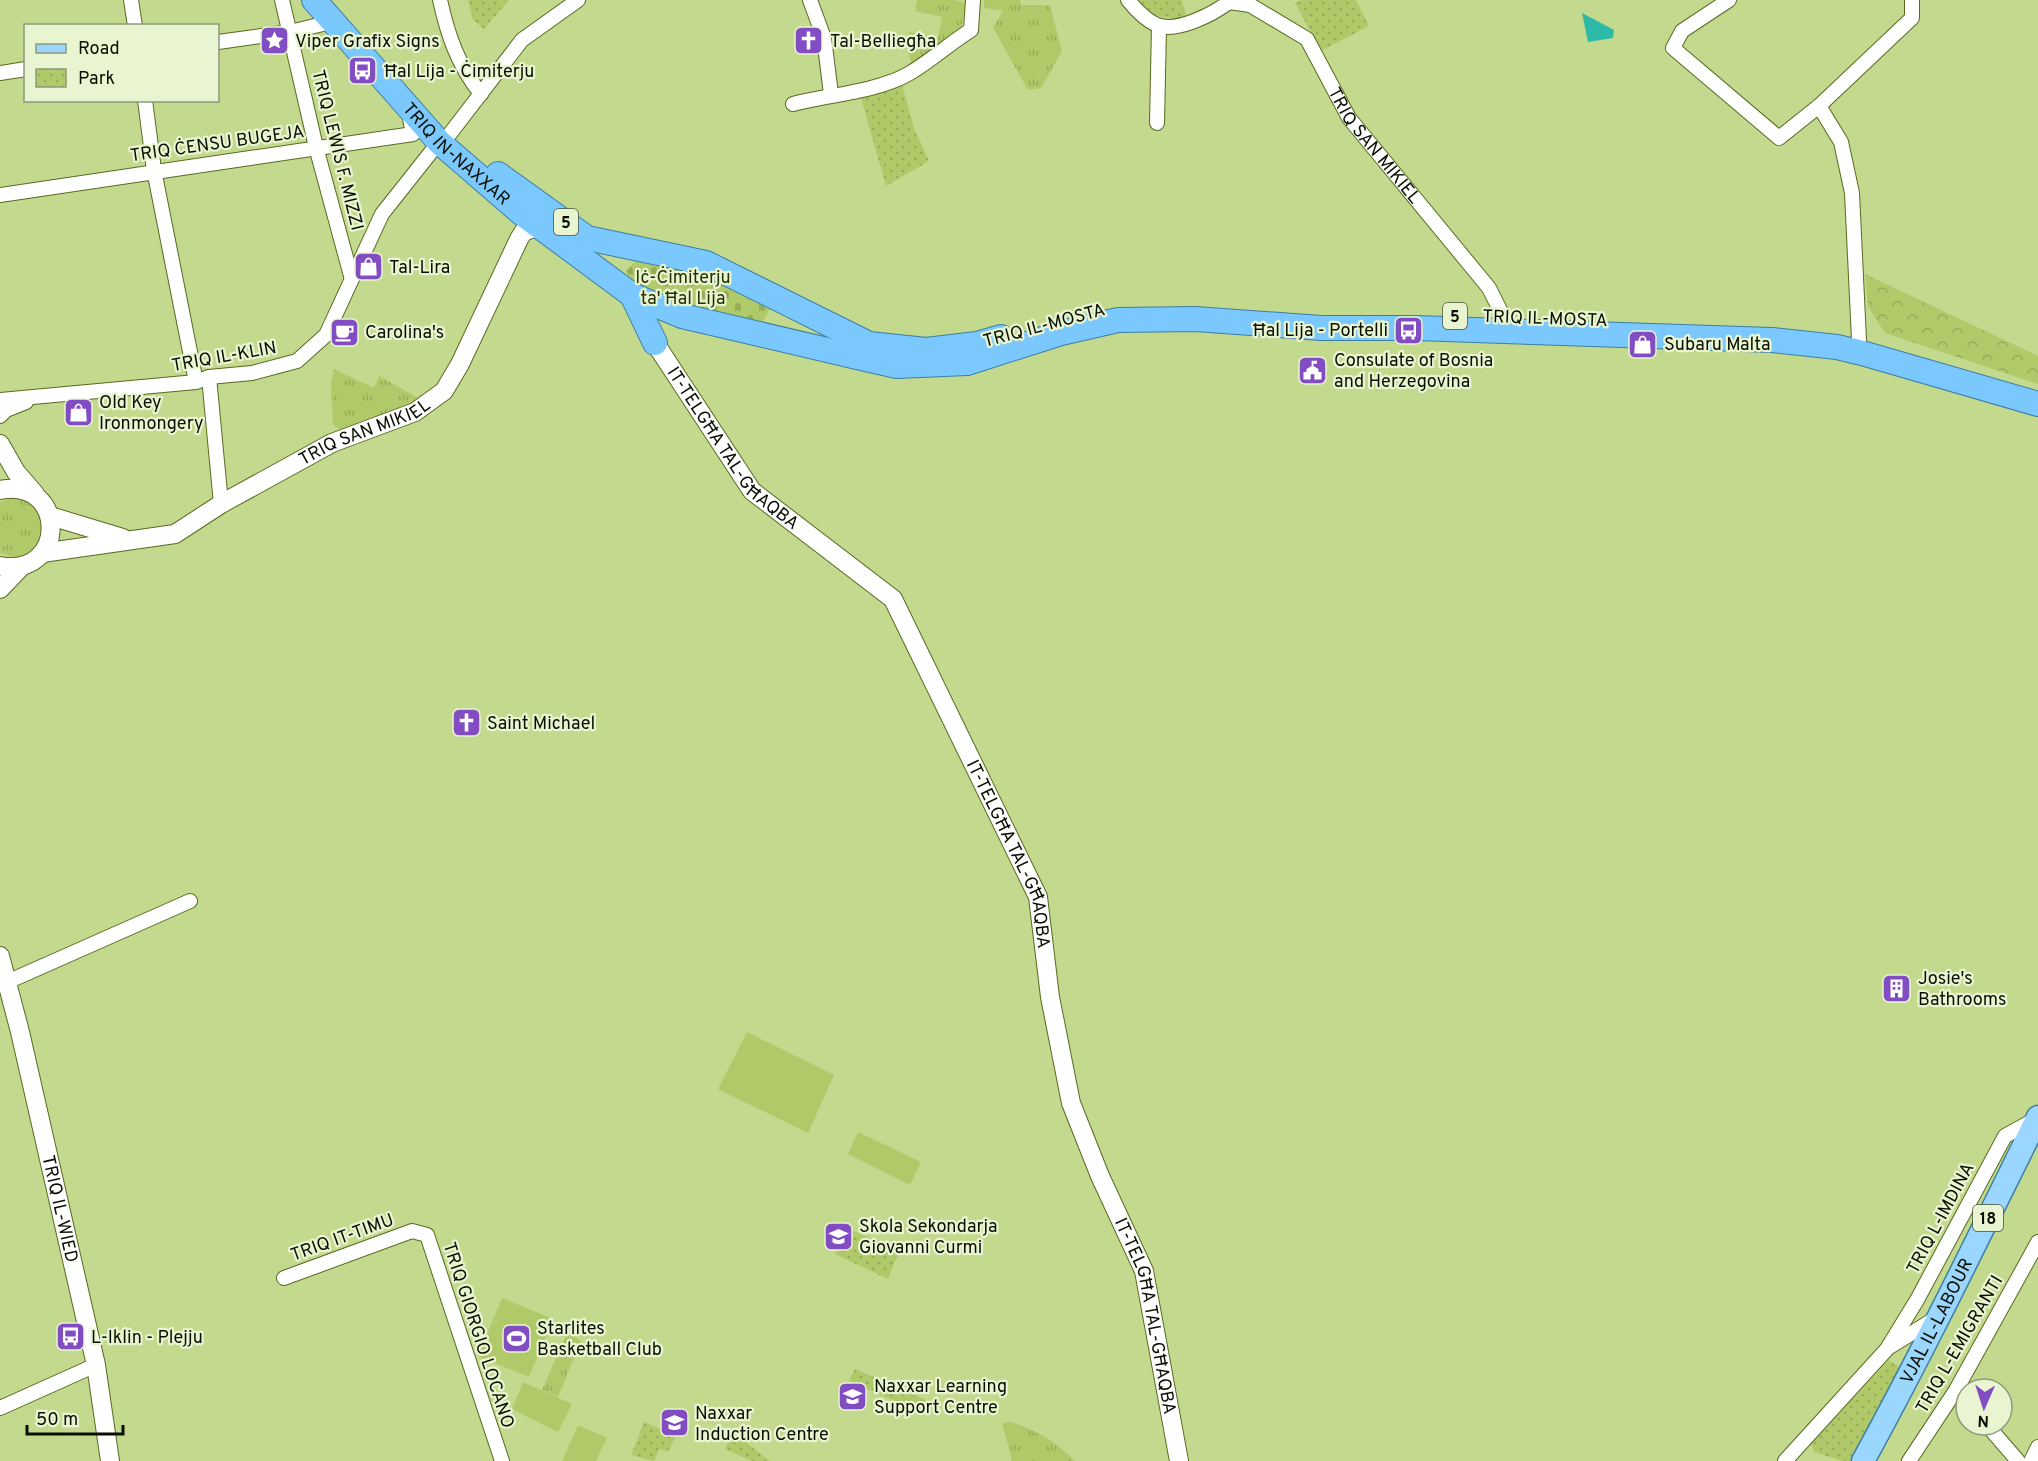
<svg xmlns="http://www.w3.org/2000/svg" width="2038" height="1461" viewBox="0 0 2038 1461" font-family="Overpass,sans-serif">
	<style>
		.grass { fill: url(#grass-tufts) }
		.forest { fill: url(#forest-crowns) }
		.cemetery { fill: url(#cemetery-stones) }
		.park { fill: url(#park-dots) }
		.pitch { fill: #b0ca6a }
		.water { fill: #2cb9a7 }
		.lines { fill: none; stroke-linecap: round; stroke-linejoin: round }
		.minor-casing { stroke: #596a20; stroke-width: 16 }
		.tertiary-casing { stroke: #596a20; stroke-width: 20 }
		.primary-casing { stroke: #3c7ea5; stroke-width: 25 }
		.trunk-casing { stroke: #3c7ea5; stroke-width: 26 }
		.minor { stroke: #fff; stroke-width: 14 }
		.tertiary { stroke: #fff; stroke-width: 18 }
		.primary { stroke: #9bd6fe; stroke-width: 22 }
		.trunk { stroke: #7ac8fe; stroke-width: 24 }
		.labels { text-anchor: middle; stroke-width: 4.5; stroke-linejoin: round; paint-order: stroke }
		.shield { fill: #e9f5d0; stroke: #4c543e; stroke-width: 1.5 }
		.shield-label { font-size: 16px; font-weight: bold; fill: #090f00 }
		.poi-label { font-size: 18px; fill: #090f00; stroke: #e9f5d0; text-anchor: start }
		.street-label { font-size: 18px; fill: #090f00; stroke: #e9f5d0 }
		.park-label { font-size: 18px; fill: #253000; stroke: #e9f5d0 }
	</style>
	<defs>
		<pattern id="grass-tufts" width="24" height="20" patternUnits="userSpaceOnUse" patternTransform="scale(1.5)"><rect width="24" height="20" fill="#b0ca6a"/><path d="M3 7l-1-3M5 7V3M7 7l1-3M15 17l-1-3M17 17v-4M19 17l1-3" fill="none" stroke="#96ac5a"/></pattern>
		<pattern id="forest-crowns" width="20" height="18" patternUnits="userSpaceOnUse" patternTransform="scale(1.5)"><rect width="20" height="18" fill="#b0ca6a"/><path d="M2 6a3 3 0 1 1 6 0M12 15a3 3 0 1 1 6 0" fill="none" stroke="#96ac5a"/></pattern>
		<pattern id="cemetery-stones" width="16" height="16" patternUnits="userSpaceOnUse" patternTransform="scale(1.5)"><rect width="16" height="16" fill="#b0ca6a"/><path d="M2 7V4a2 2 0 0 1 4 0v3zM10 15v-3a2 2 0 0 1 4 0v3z" fill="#96ac5a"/></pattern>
		<pattern id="park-dots" width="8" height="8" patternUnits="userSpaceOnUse" patternTransform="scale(1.5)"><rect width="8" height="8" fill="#b0ca6a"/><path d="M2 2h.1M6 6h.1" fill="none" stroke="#96ac5a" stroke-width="1.8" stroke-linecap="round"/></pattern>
	</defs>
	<rect width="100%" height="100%" fill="#c3d98e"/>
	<!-- grass -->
	<path class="grass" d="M 917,0 L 953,0 L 967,3 L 956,47 L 912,66 L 906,43 L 909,32 L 938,38 L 942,17 L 915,11 Z
		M 984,0 L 1020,0 L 1021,5 L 1050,5 L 1062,51 L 1041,88 L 1028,90 L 993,28 L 1003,11 L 984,8 Z
		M 334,369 L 374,388 L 379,376 L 420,399 L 342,432 L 333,424 L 331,382 Z
		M 11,498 C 65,500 44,575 0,553 L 0,502 Z
		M 567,1333 L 581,1341 L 558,1397 L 542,1390 Z
		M 1011,1422 C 1036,1430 1057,1442 1075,1461 L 1012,1461 L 1002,1423 Z"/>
	<!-- forest -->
	<path class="forest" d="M 1865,274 L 2038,356 L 2038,384 L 1885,333 L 1868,307 Z"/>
	<!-- cemetery -->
	<path class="cemetery" d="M 638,258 L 693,270 L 770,309 L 762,324 L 702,313 L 633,285 L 626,271 Z"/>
	<!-- park -->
	<path class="park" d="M 468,0 L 509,0 L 484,29 L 473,20 Z
		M 1133,0 L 1182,0 L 1187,19 C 1166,19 1148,16 1133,0 Z
		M 1301,0 L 1356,0 L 1369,26 L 1321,51 L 1295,3 Z
		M 901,81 L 914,128 L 929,161 L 886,186 L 861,98 Z
		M 845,1227 L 899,1251 L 888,1279 L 835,1254 Z
		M 1889,1360 L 1902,1369 L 1853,1461 L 1842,1461 L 1814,1452 L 1811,1443 Z
		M 855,1369 L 926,1400 L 920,1412 L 849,1381 Z
		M 644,1422 L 676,1436 L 668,1452 L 659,1449 L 654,1461 L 631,1455 Z
		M 732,1432 L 770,1461 L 752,1461 L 725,1449 Z"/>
	<!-- pitch -->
	<path class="pitch" d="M 747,1032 L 834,1075 L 808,1133 L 718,1089 Z
		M 858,1132 L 921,1162 L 910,1185 L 848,1154 Z
		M 502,1298 L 553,1319 L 529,1377 L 478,1356 Z
		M 523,1382 L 572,1404 L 558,1432 L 512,1409 Z
		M 578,1425 L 607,1438 L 596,1461 L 562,1461 Z"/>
	<!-- water -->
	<path class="water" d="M 1582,13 L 1614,30 L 1613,38 L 1588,42 Z"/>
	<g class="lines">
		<defs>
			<g id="minor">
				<path d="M 131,0 L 135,26"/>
				<path d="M 282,0 L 316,147 L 351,276"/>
				<path d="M 440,0 C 448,36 458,65 481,94"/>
				<path d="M 810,0 L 824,38 L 831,94"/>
				<path d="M 1128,0 C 1136,10 1145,20 1157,25 C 1177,33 1213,14 1229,2"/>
				<path d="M 1729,0 L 1682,31 L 1673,48 L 1779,138 L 1819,106 L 1912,18 L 1912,0"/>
				<path id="s1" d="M 1229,2 L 1250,5 L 1307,39 L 1349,118 L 1489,288 L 1504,318"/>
				<path d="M 218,42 L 290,32 L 331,22"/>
				<path d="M 0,73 L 26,69"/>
				<path d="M 145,100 L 154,170 L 196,382"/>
				<path d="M 793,104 C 828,95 880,91 910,73 C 932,60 950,43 971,30 L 973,0"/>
				<path d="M 1819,106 L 1841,142 L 1852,193 L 1859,340"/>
				<path d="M 1157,123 L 1159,26"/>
				<path d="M 449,135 L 522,40 L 578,0"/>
				<path d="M 0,195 L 413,134 L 409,113"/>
				<path d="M 209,377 L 221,504"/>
				<path d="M 0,400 L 196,382 L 209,377 L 252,373 L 297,361 L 326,335 L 382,214 L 439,142"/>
				<path d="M 0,416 L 6,410 L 26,402"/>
				<path d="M 7,982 L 190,901"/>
				<path d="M 284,1278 L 412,1231 L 427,1235 L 502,1461"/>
				<path d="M 1891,1346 L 1936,1318"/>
				<path d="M 0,1408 L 96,1365"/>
				<path d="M 1987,1425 L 2018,1461"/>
				<path d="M 1785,1461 L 1887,1349 L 1917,1300 L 2005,1136 L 2036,1119"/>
				<path d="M 1909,1461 L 1956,1390 L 2038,1242"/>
				<path d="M 2031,1461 L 2038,1447"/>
			</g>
			<g id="tertiary">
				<path id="s2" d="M 655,343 L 752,491 L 893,599 L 1038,897 L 1050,997 L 1071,1103 L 1100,1176 L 1144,1271 L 1179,1461"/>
				<path d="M 0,444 L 16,472 L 35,494"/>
				<path d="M 0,490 C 67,477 68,578 0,566"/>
				<path d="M 50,516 L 123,538"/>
				<path id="s3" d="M 42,553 L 175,534 L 221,504 L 332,443 L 415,412 L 444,391 L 460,364 L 519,239 L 524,231 L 540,227"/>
				<path d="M 0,589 L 22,566"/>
				<path id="s4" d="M 0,956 L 20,1032 L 96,1365 L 110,1461"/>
			</g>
			<g id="primary">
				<path id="s5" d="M 1863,1461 C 1925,1348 1981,1232 2038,1117"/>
			</g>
			<g id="trunk">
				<path id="s6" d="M 314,0 L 439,142 L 520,212 L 632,295 L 682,316 L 870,360 L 897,366 L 967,363 L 1061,333 L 1118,320 L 1195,319 L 1321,328 L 1416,328 L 1772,340 L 1837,347 L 1862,353 L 2038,404"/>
				<path d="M 498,174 L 587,238 L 706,263 L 869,344 L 926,350 L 977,344 L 1001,337"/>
				<path d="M 632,295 L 655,343"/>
			</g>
		</defs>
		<!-- minor casing -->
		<use href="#minor" class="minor-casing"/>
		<!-- tertiary casing -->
		<use href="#tertiary" class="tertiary-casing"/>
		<!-- primary casing -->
		<use href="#primary" class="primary-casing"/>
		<!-- trunk casing -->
		<use href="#trunk" class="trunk-casing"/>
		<!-- minor -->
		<use href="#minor" class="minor"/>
		<!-- tertiary -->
		<use href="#tertiary" class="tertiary"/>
		<!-- primary -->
		<use href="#primary" class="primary"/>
		<!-- trunk -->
		<use href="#trunk" class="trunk"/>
	</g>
	<!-- icons -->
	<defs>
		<symbol id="sight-square" viewBox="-11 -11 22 22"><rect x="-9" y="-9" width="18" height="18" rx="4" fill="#824cc3" stroke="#e9f5d0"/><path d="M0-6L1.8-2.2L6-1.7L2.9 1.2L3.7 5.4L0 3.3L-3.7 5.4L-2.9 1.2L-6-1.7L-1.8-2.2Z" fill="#fff"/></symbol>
		<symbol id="church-square" viewBox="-11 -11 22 22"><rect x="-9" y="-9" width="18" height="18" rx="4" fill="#824cc3" stroke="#e9f5d0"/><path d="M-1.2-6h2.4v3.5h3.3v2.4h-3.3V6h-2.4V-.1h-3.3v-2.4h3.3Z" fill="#fff"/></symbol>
		<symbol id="bus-square" viewBox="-11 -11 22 22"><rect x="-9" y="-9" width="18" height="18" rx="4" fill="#824cc3" stroke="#e9f5d0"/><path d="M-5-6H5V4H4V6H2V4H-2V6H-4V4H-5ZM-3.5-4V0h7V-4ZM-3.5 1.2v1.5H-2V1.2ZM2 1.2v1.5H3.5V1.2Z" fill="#fff"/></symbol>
		<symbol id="shop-square" viewBox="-11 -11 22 22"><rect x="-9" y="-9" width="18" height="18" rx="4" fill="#824cc3" stroke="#e9f5d0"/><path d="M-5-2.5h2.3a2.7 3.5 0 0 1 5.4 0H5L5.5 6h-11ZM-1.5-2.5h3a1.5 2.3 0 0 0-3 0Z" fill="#fff"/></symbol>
		<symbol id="cafe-square" viewBox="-11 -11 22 22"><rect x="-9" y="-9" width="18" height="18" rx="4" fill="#824cc3" stroke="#e9f5d0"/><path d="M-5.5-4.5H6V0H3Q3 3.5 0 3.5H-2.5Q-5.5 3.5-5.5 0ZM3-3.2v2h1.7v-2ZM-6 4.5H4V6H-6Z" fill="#fff"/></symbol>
		<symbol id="civic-square" viewBox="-11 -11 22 22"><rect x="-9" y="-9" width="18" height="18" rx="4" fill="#824cc3" stroke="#e9f5d0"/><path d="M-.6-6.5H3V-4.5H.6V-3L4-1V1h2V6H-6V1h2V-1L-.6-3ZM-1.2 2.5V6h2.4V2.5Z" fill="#fff"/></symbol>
		<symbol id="building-square" viewBox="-11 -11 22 22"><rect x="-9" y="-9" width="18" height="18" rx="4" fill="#824cc3" stroke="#e9f5d0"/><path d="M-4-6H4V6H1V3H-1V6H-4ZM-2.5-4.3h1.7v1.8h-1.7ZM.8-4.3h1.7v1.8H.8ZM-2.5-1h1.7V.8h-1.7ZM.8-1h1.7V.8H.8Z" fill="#fff"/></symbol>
		<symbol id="school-square" viewBox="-11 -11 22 22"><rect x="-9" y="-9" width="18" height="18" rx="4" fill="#824cc3" stroke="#e9f5d0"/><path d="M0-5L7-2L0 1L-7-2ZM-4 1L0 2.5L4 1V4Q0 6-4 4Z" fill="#fff"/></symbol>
		<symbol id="stadium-square" viewBox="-11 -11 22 22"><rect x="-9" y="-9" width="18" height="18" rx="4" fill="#824cc3" stroke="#e9f5d0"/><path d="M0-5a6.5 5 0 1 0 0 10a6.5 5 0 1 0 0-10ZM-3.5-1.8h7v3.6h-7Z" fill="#fff"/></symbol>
	</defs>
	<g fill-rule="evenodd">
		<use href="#sight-square" x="258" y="24" width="33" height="33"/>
		<use href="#church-square" x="792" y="24" width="33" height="33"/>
		<use href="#bus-square" x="346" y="54" width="33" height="33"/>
		<use href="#shop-square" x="352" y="250" width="33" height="33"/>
		<use href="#bus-square" x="1392" y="314" width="33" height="33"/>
		<use href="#cafe-square" x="328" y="316" width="33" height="33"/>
		<use href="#shop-square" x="1626" y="328" width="33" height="33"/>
		<use href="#civic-square" x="1296" y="354" width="33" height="33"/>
		<use href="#shop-square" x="62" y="396" width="33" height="33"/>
		<use href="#church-square" x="450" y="706" width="33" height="33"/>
		<use href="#building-square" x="1880" y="972" width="33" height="33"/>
		<use href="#school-square" x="822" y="1220" width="33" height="33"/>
		<use href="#bus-square" x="54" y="1320" width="33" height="33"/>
		<use href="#stadium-square" x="500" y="1322" width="33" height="33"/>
		<use href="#school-square" x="836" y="1380" width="33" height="33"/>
		<use href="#school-square" x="658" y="1406" width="33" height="33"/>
	</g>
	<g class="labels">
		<!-- shield labels -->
		<g class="shield">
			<rect x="554" y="209" width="24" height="26" rx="4.5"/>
			<rect x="1443" y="303" width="24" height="26" rx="4.5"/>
			<rect x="1973" y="1205" width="30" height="26" rx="4.5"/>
		</g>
		<g class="shield-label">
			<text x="566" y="228">5</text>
			<text x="1455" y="322">5</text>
			<text x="1988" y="1224">18</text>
		</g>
		<!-- poi labels -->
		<g class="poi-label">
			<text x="295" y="47">Viper Grafix Signs</text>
			<text x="830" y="47">Tal-Belliegħa</text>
			<text x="384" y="77">Ħal Lija - Ċimiterju</text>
			<text x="389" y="273">Tal-Lira</text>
			<text x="1388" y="336" text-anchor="end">Ħal Lija - Portelli</text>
			<text x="365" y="338">Carolina's</text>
			<text x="1664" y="350">Subaru Malta</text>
			<text x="1334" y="366">Consulate of Bosnia<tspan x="1334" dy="21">and Herzegovina</tspan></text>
			<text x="99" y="408">Old Key<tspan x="99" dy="21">Ironmongery</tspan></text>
			<text x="487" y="729">Saint Michael</text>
			<text x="1918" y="984">Josie's<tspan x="1918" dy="21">Bathrooms</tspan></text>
			<text x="859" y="1232">Skola Sekondarja<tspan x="859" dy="21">Giovanni Curmi</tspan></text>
			<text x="537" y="1334">Starlites<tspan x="537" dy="21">Basketball Club</tspan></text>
			<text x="91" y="1343">L-Iklin - Plejju</text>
			<text x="874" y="1392">Naxxar Learning<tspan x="874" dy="21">Support Centre</tspan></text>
			<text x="695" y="1419">Naxxar<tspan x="695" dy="21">Induction Centre</tspan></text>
		</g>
		<!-- street labels -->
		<g class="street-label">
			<text transform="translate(217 143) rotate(-8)" y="6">TRIQ ĊENSU BUGEJA</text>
			<text dy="6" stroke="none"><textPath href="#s1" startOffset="214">TRIQ SAN MIKIEL</textPath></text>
			<text transform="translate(338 150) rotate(76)" y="6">TRIQ LEWIS F. MIZZI</text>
			<text dy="6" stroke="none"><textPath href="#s6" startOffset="210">TRIQ IN-NAXXAR</textPath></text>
			<text transform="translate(1545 318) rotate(2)" y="6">TRIQ IL-MOSTA</text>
			<text transform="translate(1044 325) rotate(-15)" y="6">TRIQ IL-MOSTA</text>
			<text transform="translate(224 356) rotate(-10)" y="6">TRIQ IL-KLIN</text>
			<text dy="6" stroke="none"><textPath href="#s3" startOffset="350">TRIQ SAN MIKIEL</textPath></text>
			<text dy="6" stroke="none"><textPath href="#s2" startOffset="132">IT-TELGĦA TAL-GĦAQBA</textPath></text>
			<text dy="6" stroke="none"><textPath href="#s2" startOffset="636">IT-TELGĦA TAL-GĦAQBA</textPath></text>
			<text dy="6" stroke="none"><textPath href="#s4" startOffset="260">TRIQ IL-WIED</textPath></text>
			<text transform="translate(1940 1218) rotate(-62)" y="6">TRIQ L-IMDINA</text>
			<text transform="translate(342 1237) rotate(-20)" y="6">TRIQ IT-TIMU</text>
			<text dy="6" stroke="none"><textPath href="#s2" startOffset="1122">IT-TELGĦA TAL-GĦAQBA</textPath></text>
			<text dy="6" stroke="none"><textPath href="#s5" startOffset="158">VJAL IL-LABOUR</textPath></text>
			<text transform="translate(479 1335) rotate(72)" y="6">TRIQ GIORGIO LOCANO</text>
			<text transform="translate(1959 1344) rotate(-60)" y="6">TRIQ L-EMIGRANTI</text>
		</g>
		<!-- park labels -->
		<g class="park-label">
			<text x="683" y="283">Iċ-Ċimiterju<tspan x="683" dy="21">ta' Ħal Lija</tspan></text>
		</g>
	</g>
	<!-- legend -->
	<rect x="24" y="24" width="195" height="78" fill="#e9f5d0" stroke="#8f997d" stroke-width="1.5"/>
	<rect x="36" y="44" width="30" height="9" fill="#9bd6fe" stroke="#8f997d" stroke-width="1.5"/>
	<text x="78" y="54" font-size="18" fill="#090f00">Road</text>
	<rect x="36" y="69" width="30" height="18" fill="url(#park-dots)" stroke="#8f997d" stroke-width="1.5"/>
	<text x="78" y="84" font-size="18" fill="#090f00">Park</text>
	<!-- north arrow -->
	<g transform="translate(1984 1407) rotate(183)"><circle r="28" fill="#e9f5d0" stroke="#8f997d" stroke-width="1.5"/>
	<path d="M0-4.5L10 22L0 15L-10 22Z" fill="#824cc3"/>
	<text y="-9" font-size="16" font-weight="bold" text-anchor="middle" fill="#090f00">N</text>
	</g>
	<!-- scale -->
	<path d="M27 1425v9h96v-9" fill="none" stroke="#090f00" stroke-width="3"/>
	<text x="36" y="1425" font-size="18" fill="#090f00" stroke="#e9f5d0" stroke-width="4.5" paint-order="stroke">50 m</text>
</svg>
